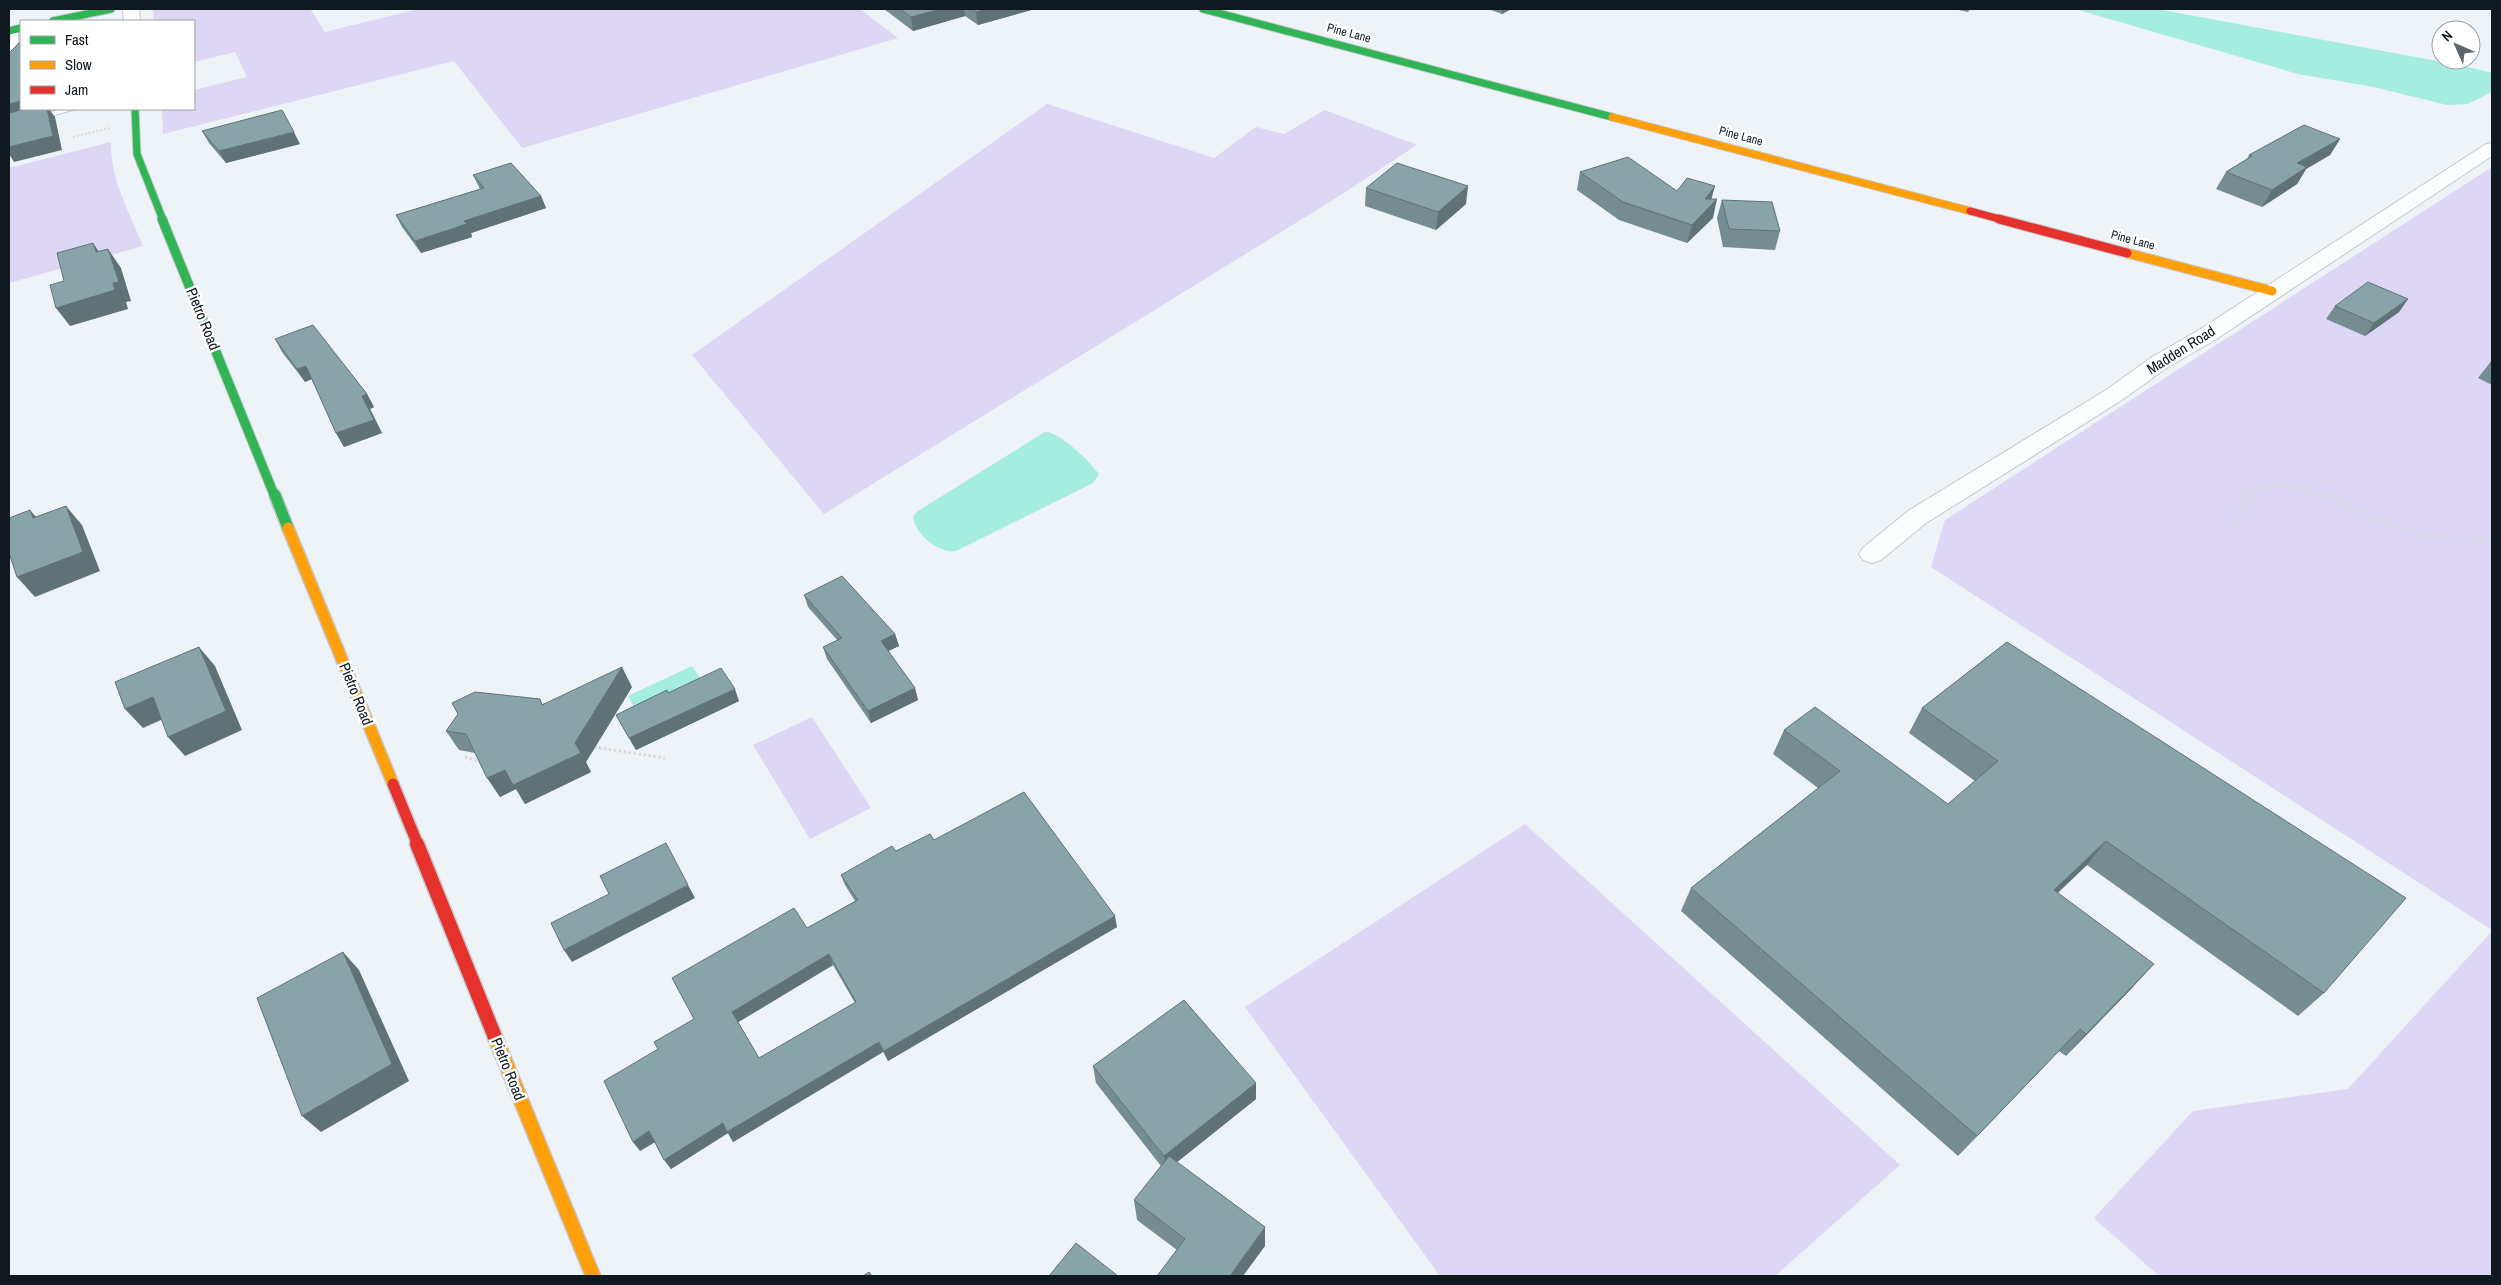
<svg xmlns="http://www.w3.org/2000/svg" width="2501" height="1285" viewBox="0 0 2501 1285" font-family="'Archivo Narrow',sans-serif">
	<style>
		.green { fill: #ded6f5 }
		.water { fill: #a4eddf }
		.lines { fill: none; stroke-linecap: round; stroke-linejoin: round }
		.lane-casing { stroke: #c3c9ce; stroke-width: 2 }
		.street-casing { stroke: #c3c9ce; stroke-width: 2 }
		.fast-far2-casing { stroke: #c3c9ce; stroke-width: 9 }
		.fast-far1-casing { stroke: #c3c9ce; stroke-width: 11 }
		.fast-casing { stroke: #c3c9ce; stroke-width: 14 }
		.slow-far3-casing { stroke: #c3c9ce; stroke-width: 9 }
		.slow-far2-casing { stroke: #c3c9ce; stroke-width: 11 }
		.slow-far1-casing { stroke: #c3c9ce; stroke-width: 14 }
		.slow-casing { stroke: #c3c9ce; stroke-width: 17 }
		.jam-far3-casing { stroke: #c3c9ce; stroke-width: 9 }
		.jam-far2-casing { stroke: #c3c9ce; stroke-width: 11 }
		.jam-far1-casing { stroke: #c3c9ce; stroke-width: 14 }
		.jam-casing { stroke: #c3c9ce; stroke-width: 17 }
		.path-far2 { stroke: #d9dadc; stroke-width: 2; stroke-dasharray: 2 2; stroke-linecap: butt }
		.path-far1 { stroke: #d9dadc; stroke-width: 2.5; stroke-dasharray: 2 2; stroke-linecap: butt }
		.path { stroke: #d9dadc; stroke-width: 3; stroke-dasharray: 2.5 2.5; stroke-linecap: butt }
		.lane { fill: #fcfdfe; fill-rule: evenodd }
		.street { fill: #fcfdfe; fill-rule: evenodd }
		.fast-far2 { stroke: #30b455; stroke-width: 7 }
		.fast-far1 { stroke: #30b455; stroke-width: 9 }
		.fast { stroke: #30b455; stroke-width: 11 }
		.slow-far3 { stroke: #ff9f0a; stroke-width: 7 }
		.slow-far2 { stroke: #ff9f0a; stroke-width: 9 }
		.slow-far1 { stroke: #ff9f0a; stroke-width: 11 }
		.slow { stroke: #ff9f0a; stroke-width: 14 }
		.jam-far3 { stroke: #e5322d; stroke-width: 7 }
		.jam-far2 { stroke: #e5322d; stroke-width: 9 }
		.jam-far1 { stroke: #e5322d; stroke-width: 11 }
		.jam { stroke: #e5322d; stroke-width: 14 }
		.wall { fill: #758d91; fill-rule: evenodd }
		.shaded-wall { fill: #5f7376 }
		.building { fill: #88a4a9; stroke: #5f7376; fill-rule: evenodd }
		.labels { text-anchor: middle; stroke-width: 5; stroke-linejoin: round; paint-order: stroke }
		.far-street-label { font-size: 12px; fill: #10191f; stroke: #fff }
		.street-label { font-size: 15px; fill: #10191f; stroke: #fff }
	</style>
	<rect width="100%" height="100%" fill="#eef3f7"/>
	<!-- green -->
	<path class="green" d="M 153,9 L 310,9 L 325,32 L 414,10 L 413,9 L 860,9 L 898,38 L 522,148 L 454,61 L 163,134 L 162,109 L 194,109 L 194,90 L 247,77 L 235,52 L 194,62 L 194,21 L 154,21 Z
		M 1047,104 L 1214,158 L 1256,127 L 1284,134 L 1325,110 L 1417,145 L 1333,200 L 824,514 L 692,355 Z
		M 111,142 C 110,179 129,212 143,246 L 9,283 L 9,168 Z
		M 2492,167 L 2492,930 L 1931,567 L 1945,520 Z
		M 812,717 L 871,808 L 810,839 L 753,745 Z
		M 1525,824 L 1900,1165 L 1775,1276 L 1440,1276 L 1245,1007 Z
		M 2492,931 L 2492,1276 L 2159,1276 L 2094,1218 L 2193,1111 L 2348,1089 Z"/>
	<!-- water -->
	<path class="water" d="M 2075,9 L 2157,9 L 2464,66 L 2492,73 L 2492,92 L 2468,104 L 2447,105 L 2374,87 L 2298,74 Z
		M 1045,432 C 1059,431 1090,462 1099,474 L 1093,483 L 956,551 C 938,553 915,535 913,516 L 918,511 Z
		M 692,666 L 700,678 L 635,709 L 628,696 Z"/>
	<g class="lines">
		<defs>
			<path id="lane" d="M 11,28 L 18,30 C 18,41 20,56 9,62 Z
				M 63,109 L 76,109 L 9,128 L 9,122 Z"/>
			<path id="street" d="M 123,9 L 139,9 L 140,21 L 124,21 Z
				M 2492,143 L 2492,156 L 2215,340 L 2168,367 L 2122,400 L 1926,523 L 1881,560 L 1872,563 L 1863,560 L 1859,554 L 1863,548 L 1908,511 L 2106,390 L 2152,357 L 2199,330 L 2486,144 Z"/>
			<path id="fast-far2" d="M 1203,9 L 1612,117
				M 53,21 L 111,9
				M 9,31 L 21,28
				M 135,109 L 137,154 L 163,220"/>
			<path id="fast-far1" d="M 162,219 L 275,497"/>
			<path id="fast" d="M 275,495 L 288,528"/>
			<path id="slow-far3" d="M 1612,117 L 1970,211"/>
			<path id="slow-far2" d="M 2127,253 L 2272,291"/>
			<path id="slow-far1" d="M 288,528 L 393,784"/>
			<path id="slow" d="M 495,1037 L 593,1276"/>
			<path id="jam-far3" d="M 1970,211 L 2003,220"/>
			<path id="jam-far2" d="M 1999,219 L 2127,253"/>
			<path id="jam-far1" d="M 393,784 L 418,845"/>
			<path id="jam" d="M 417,844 L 495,1037"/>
		</defs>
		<!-- lane casing -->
		<use href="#lane" class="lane-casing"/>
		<!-- street casing -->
		<use href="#street" class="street-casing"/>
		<!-- fast-far2 casing -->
		<use href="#fast-far2" class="fast-far2-casing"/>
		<!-- fast-far1 casing -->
		<use href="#fast-far1" class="fast-far1-casing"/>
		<!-- fast casing -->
		<use href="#fast" class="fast-casing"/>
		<!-- slow-far3 casing -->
		<use href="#slow-far3" class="slow-far3-casing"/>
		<!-- slow-far2 casing -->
		<use href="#slow-far2" class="slow-far2-casing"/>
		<!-- slow-far1 casing -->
		<use href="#slow-far1" class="slow-far1-casing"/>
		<!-- slow casing -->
		<use href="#slow" class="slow-casing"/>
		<!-- jam-far3 casing -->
		<use href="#jam-far3" class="jam-far3-casing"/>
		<!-- jam-far2 casing -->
		<use href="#jam-far2" class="jam-far2-casing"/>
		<!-- jam-far1 casing -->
		<use href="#jam-far1" class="jam-far1-casing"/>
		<!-- jam casing -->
		<use href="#jam" class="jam-casing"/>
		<!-- path-far2 -->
		<path class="path-far2" d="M 73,137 L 110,128"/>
		<!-- path-far1 -->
		<path class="path-far1" d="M 2248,497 C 2265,472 2305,488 2327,497"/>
		<!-- path -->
		<path class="path" d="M 2323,495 C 2360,510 2396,530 2435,538 C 2453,541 2473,539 2492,540
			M 2237,526 L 2241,507 L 2249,495
			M 594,747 L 665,758
			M 465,757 L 481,762"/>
		<!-- lane -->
		<use href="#lane" class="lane"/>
		<!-- street -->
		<use href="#street" class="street"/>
		<!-- fast-far2 -->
		<use href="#fast-far2" class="fast-far2"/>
		<!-- fast-far1 -->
		<use href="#fast-far1" class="fast-far1"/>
		<!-- fast -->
		<use href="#fast" class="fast"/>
		<!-- slow-far3 -->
		<use href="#slow-far3" class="slow-far3"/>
		<!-- slow-far2 -->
		<use href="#slow-far2" class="slow-far2"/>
		<!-- slow-far1 -->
		<use href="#slow-far1" class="slow-far1"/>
		<!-- slow -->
		<use href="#slow" class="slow"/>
		<!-- jam-far3 -->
		<use href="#jam-far3" class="jam-far3"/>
		<!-- jam-far2 -->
		<use href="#jam-far2" class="jam-far2"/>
		<!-- jam-far1 -->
		<use href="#jam-far1" class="jam-far1"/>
		<!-- jam -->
		<use href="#jam" class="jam"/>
	</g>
	<!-- wall -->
	<path class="wall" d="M 884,9 L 1035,9 L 978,25 L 965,16 L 913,31 Z
		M 1488,9 L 1511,9 L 1502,14 Z
		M 1954,9 L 1970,9 L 1968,12 Z
		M 202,131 L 300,144 L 226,163 L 209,143 Z
		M 2340,139 L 2330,155 L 2306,169 L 2297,184 L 2262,207 L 2216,189 L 2226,172 L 2247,159 L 2249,155 Z
		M 1580,172 L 1677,191 L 1712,199 L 1713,218 L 1687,243 L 1619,220 L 1577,190 Z
		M 473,175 L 541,196 L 546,208 L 471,233 L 472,237 L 421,253 L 402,227 L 396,215 L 480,189 Z
		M 1366,188 L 1466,204 L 1436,230 L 1365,206 Z
		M 1722,200 L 1780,231 L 1775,250 L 1723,247 L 1717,218 Z
		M 2408,299 L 2399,312 L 2365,336 L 2326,319 L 2335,306 Z
		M 275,339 L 367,394 L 374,407 L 370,409 L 382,433 L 344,447 L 336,433 L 312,379 L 305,382 L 282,352 Z
		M 2492,360 L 2492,385 L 2478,378 Z
		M 804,595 L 895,634 L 899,646 L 888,651 L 915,688 L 918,700 L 871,723 L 827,659 L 823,647 L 838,641 L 808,607 Z
		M 2007,642 L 2324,993 L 2298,1016 L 2087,865 L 2058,893 L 2133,987 L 2066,1056 L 2059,1051 L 1958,1156 L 1681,911 L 1691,888 L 1818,788 L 1773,754 L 1784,730 L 1948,804 L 1975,781 L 1909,733 L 1922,708 Z
		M 632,687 L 586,762 L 591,772 L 525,804 L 516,789 L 500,797 L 475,753 L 459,750 L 446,731 L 540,699 L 542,704 Z
		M 668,693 L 739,701 L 636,750 L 616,715 Z
		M 934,840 L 1117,927 L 888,1061 L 883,1052 L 733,1142 L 728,1133 L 671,1169 L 655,1142 L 640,1151 L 658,1049 L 807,928 L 855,901 L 845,885 L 841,875 L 896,851 ZM 833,965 L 855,1003 L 759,1058 L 738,1022 Z
		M 1093,1066 L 1256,1083 L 1256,1099 L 1177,1162 L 1265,1246 L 1177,1250 L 1137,1220 L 1134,1200 L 1161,1166 L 1096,1083 Z"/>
	<!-- shaded-wall -->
	<path class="shaded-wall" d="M 941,9 L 964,9 L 965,16 L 913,31 L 911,17 Z
		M 986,9 L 1035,9 L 978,25 L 976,12 Z
		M 1502,9 L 1511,9 L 1502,14 Z
		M 21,101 L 21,109 L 53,109 L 50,110 L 55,117 L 62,150 L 14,162 L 9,154 L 9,104 Z
		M 294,132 L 300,144 L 226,163 L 219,151 Z
		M 2340,139 L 2330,155 L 2306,169 L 2297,184 L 2262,207 L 2272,190 L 2297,163 Z
		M 1468,186 L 1466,204 L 1436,230 L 1438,212 Z
		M 1715,186 L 1710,204 L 1717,199 L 1713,218 L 1687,243 L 1692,225 L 1705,199 Z
		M 541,196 L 546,208 L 471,233 L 472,237 L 421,253 L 415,241 L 464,221 Z
		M 93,243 L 106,262 L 96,252 Z
		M 108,249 L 121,268 L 131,301 L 126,302 L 128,309 L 70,326 L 56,308 L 113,283 Z
		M 2408,299 L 2399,312 L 2365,336 L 2374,323 Z
		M 306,366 L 314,378 L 305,382 L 297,369 Z
		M 367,394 L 374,407 L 370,409 L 382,433 L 344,447 L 336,433 L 362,396 Z
		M 66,506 L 82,525 L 100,571 L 35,597 L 17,577 Z
		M 30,510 L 47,530 L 33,518 Z
		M 895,634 L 899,646 L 884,653 L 881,641 Z
		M 199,647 L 215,666 L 242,730 L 185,756 L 168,737 Z
		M 622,667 L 632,687 L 586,762 L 575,743 Z
		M 915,688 L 918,700 L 871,723 L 868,711 Z
		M 735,689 L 739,701 L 636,750 L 629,738 Z
		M 153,697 L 170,716 L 143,728 L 125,709 Z
		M 581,753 L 591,772 L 525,804 L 516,789 L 500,797 L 487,778 L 505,770 Z
		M 2106,841 L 2087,865 L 2035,913 L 2054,890 Z
		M 688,885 L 695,898 L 572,962 L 564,950 Z
		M 1115,916 L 1117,927 L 888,1061 L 884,1051 Z
		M 343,952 L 359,970 L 409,1081 L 321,1132 L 302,1116 Z
		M 829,954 L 833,965 L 737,1023 L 732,1012 Z
		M 2154,964 L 2133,987 L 2066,1056 L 2086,1034 Z
		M 2080,1029 L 2059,1051 L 1958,1156 L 1977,1136 Z
		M 879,1042 L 883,1052 L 733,1142 L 728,1133 L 671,1169 L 664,1160 L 723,1123 Z
		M 1256,1083 L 1256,1099 L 1166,1171 L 1164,1156 Z
		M 649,1131 L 657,1141 L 640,1151 L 633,1142 Z
		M 1265,1227 L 1265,1246 L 1243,1276 L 1230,1276 Z"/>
	<!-- building -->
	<path class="building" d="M 900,9 L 941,9 L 911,17 Z
		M 972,9 L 986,9 L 976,12 Z
		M 21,41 L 21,101 L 9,104 L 9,53 Z
		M 25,109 L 47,109 L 53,136 L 9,147 L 9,113 Z
		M 282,110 L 294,132 L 219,151 L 202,131 Z
		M 2304,125 L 2340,139 L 2297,163 L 2307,167 L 2272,190 L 2226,172 L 2252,156 L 2249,155 Z
		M 1628,157 L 1677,191 L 1687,178 L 1715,186 L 1705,199 L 1717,199 L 1692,225 L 1623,202 L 1580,172 Z
		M 511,163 L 541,196 L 464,221 L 467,224 L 415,241 L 396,215 L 484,188 L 473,175 Z
		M 1397,163 L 1468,186 L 1438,212 L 1366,188 Z
		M 1722,200 L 1772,202 L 1780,231 L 1729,229 Z
		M 93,243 L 96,252 L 108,249 L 119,282 L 113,283 L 115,290 L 56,308 L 50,285 L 64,281 L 57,253 Z
		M 2368,282 L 2408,299 L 2374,323 L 2335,306 Z
		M 313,325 L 367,394 L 362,396 L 374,420 L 336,433 L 306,366 L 297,369 L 275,339 Z
		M 66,506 L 83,552 L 17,577 L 9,553 L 9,518 L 30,510 L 33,518 Z
		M 842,576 L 895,634 L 881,641 L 915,688 L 868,711 L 823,647 L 842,638 L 804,595 Z
		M 2007,642 L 2406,898 L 2324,993 L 2106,841 L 2054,890 L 2154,964 L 2086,1034 L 2080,1029 L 1977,1136 L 1691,888 L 1840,771 L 1784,730 L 1815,707 L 1948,804 L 1998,761 L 1922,708 Z
		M 199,647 L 226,711 L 168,737 L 153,697 L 125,709 L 115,682 Z
		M 622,667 L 575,743 L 581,753 L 513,785 L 505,770 L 487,778 L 466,734 L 446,731 L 458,714 L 452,703 L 475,692 L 540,699 L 542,705 Z
		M 721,668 L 735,689 L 629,738 L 616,715 L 667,690 L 668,693 Z
		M 1024,792 L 1115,916 L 884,1051 L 879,1042 L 727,1132 L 723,1123 L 664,1160 L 649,1131 L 633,1142 L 604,1081 L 658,1049 L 654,1042 L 694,1019 L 672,978 L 794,908 L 807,928 L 858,900 L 841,875 L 892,846 L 896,851 L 930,834 L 934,840 ZM 829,954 L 856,1002 L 759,1058 L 732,1012 Z
		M 666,843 L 688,885 L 564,950 L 551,923 L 609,894 L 600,876 Z
		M 343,952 L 392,1064 L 302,1116 L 257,998 Z
		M 1184,1000 L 1256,1083 L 1164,1156 L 1093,1066 Z
		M 1169,1156 L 1265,1227 L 1230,1276 L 1157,1276 L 1185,1239 L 1134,1200 Z
		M 1076,1243 L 1118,1276 L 1049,1276 Z
		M 869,1272 L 872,1276 L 863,1276 Z"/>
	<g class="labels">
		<!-- far-street labels -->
		<g class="far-street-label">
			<text transform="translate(1349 33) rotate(15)" y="4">Pine Lane</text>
			<text transform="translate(1741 136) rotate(15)" y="4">Pine Lane</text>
			<text transform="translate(2133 240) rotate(15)" y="4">Pine Lane</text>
		</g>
		<!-- street labels -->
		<g class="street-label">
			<text transform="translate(203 319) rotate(68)" y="5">Pietro Road</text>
			<text transform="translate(2181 350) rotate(-32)" y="5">Madden Road</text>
			<text transform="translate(356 694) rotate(68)" y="5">Pietro Road</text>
			<text transform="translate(508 1069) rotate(68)" y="5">Pietro Road</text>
		</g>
	</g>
	<!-- border -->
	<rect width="2501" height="1285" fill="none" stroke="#10191f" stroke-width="20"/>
	<!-- legend -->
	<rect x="20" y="20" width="175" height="90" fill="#ffffff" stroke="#9fa3a5"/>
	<rect x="30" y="36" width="25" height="8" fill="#30b455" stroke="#9fa3a5"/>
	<text x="65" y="45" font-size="15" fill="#10191f">Fast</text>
	<rect x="30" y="61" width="25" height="8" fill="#ff9f0a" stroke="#9fa3a5"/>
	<text x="65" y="70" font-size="15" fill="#10191f">Slow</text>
	<rect x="30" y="86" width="25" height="8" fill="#e5322d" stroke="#9fa3a5"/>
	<text x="65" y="95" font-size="15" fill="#10191f">Jam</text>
	<!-- north arrow -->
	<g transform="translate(2456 45) rotate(315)"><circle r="24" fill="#ffffff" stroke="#9fa3a5"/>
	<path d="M0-4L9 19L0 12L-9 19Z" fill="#5e656b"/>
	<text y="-8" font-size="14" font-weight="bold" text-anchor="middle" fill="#10191f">N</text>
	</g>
</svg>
